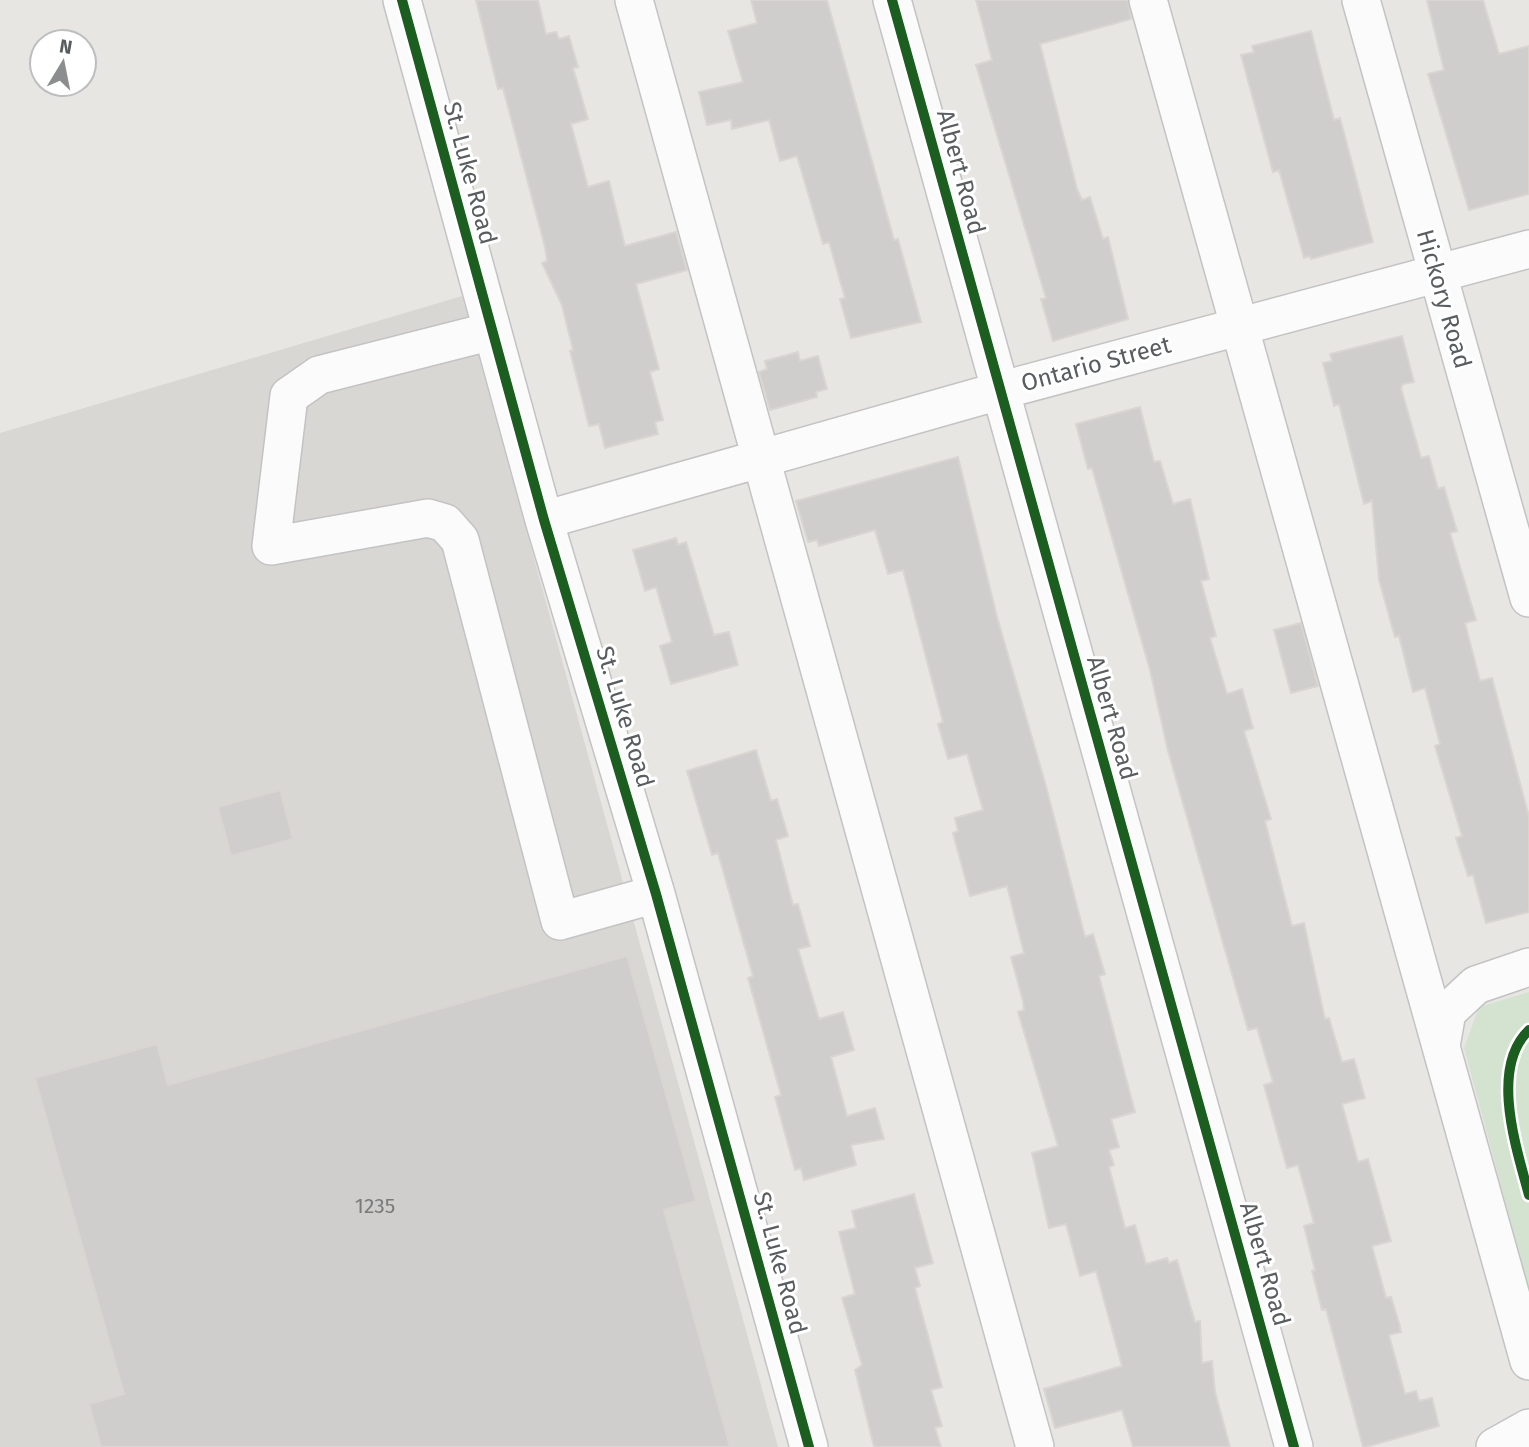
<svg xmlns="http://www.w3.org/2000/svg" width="1529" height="1447" viewBox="0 0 1529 1447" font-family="'Fira Sans',sans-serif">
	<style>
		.industrial { fill: #d9d7d4 }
		.green { fill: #d4e3cf }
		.building { fill: #d0cecc; stroke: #d8d5d2; stroke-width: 2 }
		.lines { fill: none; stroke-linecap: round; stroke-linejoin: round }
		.minor-casing { stroke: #c4c3c4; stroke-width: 40 }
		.minor { stroke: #fcfbfb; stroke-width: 37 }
		.cycleway-casing { stroke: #fff; stroke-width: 15 }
		.cycleway { stroke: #1b5e20; stroke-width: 10 }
		.labels { text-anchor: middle; stroke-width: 6; stroke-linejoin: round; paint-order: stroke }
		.number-label { font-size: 21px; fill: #787a7c }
		.street-label { font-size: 24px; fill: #595d60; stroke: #fff }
	</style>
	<rect width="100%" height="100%" fill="#e8e6e3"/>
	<!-- industrial -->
	<path class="industrial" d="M 462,296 L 778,1447 L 0,1447 L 0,433 Z"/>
	<!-- green -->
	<path class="green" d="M 1529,992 L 1529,1290 L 1464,1048 L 1479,1007 Z"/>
	<!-- building -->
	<path class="building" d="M 476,0 L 538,0 L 546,34 L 556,32 L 559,39 L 569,36 L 578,67 L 573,68 L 588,119 L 571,124 L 588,187 L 609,181 L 625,246 L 676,232 L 687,270 L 636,284 L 659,369 L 650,372 L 663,420 L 655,422 L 658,434 L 605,448 L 599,424 L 589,426 L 570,351 L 573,350 L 562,305 L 542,263 L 547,261 L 545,247 L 503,88 L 498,89 Z
		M 751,0 L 827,0 L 894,240 L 898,239 L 921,322 L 851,338 L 840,299 L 845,298 L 829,242 L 823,244 L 797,156 L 780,161 L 769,120 L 732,129 L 731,120 L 707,125 L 699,92 L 743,82 L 728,31 L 757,23 Z
		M 976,0 L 1128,0 L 1131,19 L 1040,44 L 1077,189 L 1082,200 L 1090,197 L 1103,239 L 1108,237 L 1128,319 L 1053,341 L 1041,299 L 1046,298 L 976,65 L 992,60 Z
		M 1427,0 L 1483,0 L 1499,54 L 1529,46 L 1529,194 L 1469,210 L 1428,74 L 1444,70 Z
		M 1311,31 L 1334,120 L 1340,118 L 1373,242 L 1311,259 L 1310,256 L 1304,258 L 1279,170 L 1273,172 L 1241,55 L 1254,52 L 1252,46 Z
		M 1402,336 L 1414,382 L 1403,384 L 1401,388 L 1421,458 L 1429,456 L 1438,489 L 1444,487 L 1457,531 L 1450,533 L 1476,620 L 1465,623 L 1480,681 L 1492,678 L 1529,817 L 1529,912 L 1486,923 L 1473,875 L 1468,876 L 1456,838 L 1462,836 L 1435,746 L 1440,744 L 1425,688 L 1413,692 L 1399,636 L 1395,637 L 1379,580 L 1372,501 L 1364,504 L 1339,404 L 1334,406 L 1323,363 L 1332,361 L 1330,354 Z
		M 798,352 L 800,361 L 818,356 L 827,389 L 816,392 L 817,397 L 770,410 L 759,372 L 767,369 L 765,361 Z
		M 1140,407 L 1154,462 L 1160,461 L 1173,504 L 1190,499 L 1209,579 L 1201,581 L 1216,636 L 1210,638 L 1227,694 L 1242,689 L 1253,728 L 1244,731 L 1271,819 L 1265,821 L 1292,926 L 1304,923 L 1325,1019 L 1329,1018 L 1342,1062 L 1354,1059 L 1365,1098 L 1342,1104 L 1358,1162 L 1368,1159 L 1391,1241 L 1372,1246 L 1386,1298 L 1391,1297 L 1399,1323 L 1401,1332 L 1389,1335 L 1405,1394 L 1416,1391 L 1419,1401 L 1432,1398 L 1439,1426 L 1366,1447 L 1363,1447 L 1326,1309 L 1322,1310 L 1312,1271 L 1315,1270 L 1304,1226 L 1314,1223 L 1298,1165 L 1287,1168 L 1264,1085 L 1273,1082 L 1257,1028 L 1248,1030 L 1168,751 L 1150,670 L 1092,468 L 1088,469 L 1076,424 Z
		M 958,457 L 997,617 L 1046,786 L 1085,937 L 1093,934 L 1105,974 L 1099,976 L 1135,1112 L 1111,1119 L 1119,1147 L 1109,1150 L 1114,1165 L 1109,1167 L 1125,1228 L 1135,1225 L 1146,1264 L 1167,1258 L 1169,1263 L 1177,1260 L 1195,1322 L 1200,1321 L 1202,1363 L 1212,1361 L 1215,1392 L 1230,1447 L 1133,1447 L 1122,1410 L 1055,1428 L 1044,1389 L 1122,1366 L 1096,1271 L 1080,1276 L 1066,1224 L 1049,1228 L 1032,1153 L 1058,1146 L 1018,1012 L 1024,1010 L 1023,1001 L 1011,957 L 1024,953 L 1007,886 L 970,896 L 953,833 L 958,831 L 955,818 L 983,810 L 967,754 L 948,759 L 938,724 L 943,722 L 903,570 L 888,574 L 875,530 L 819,546 L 817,540 L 808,542 L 796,501 Z
		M 676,538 L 678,545 L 686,542 L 714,635 L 729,632 L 738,665 L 671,684 L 660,646 L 672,642 L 656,587 L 645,591 L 633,550 Z
		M 1301,623 L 1318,686 L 1291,693 L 1274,630 Z
		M 756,750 L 771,801 L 777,799 L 788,836 L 776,840 L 793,905 L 798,904 L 810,946 L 798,949 L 819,1019 L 843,1012 L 854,1050 L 831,1057 L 847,1116 L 875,1108 L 884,1139 L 851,1145 L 856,1165 L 804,1180 L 801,1168 L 795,1170 L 775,1097 L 781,1095 L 748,978 L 753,976 L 718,853 L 712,855 L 687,771 Z
		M 280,790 L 293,839 L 231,856 L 218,807 Z
		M 627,956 L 696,1201 L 664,1210 L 730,1447 L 101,1447 L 89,1404 L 124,1394 L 35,1078 L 157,1044 L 168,1085 Z
		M 914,1194 L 933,1263 L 915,1268 L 920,1286 L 915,1288 L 942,1387 L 931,1390 L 942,1426 L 935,1428 L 941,1447 L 874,1447 L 855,1370 L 862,1365 L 842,1298 L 855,1294 L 839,1232 L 856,1228 L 852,1211 Z"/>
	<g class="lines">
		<defs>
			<path id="minor" d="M 402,0 L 544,520 L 656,894 L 809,1447
				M 634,0 L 1035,1447
				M 892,0 L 1294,1447
				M 1148,0 L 1529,1361
				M 1361,0 L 1529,598
				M 492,331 L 319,375 L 289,396 L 271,546 L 428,518 L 445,523 L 460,540 L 560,921 L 656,894
				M 544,520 L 999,391 L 1529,249
				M 1441,1046 L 1447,1012 L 1476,985 L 1529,967
				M 1495,1447 L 1529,1428"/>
		</defs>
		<!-- minor casing -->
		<use href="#minor" class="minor-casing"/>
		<!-- minor -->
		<use href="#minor" class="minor"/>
		<defs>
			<path id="cycleway" d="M 402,0 L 544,520 L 656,894 L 809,1447
				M 892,0 L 1294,1447
				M 1529,1030 C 1489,1068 1517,1150 1529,1195"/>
		</defs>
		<!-- cycleway casing -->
		<use href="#cycleway" class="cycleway-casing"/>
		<!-- cycleway -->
		<use href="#cycleway" class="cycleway"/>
	</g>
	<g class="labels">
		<!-- number labels -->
		<g class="number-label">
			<text x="375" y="1213">1235</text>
		</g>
		<!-- street labels -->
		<g class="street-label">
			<text transform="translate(961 172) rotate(75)" y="8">Albert Road</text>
			<text transform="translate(470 173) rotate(75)" y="8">St. Luke Road</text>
			<text transform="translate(1444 299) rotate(74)" y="8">Hickory Road</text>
			<text transform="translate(1096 364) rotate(-15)" y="8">Ontario Street</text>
			<text transform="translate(625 717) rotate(73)" y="8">St. Luke Road</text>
			<text transform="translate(1112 718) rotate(74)" y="8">Albert Road</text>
			<text transform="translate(780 1263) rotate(75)" y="8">St. Luke Road</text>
			<text transform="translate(1265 1264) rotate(74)" y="8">Albert Road</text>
		</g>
	</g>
	<!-- north arrow -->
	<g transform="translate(63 63) rotate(10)"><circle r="33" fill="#ffffff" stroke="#bdbebf" stroke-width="2"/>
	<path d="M0-5L12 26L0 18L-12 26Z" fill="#8b8d8e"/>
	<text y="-10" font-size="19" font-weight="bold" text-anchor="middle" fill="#595d60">N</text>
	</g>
</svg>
